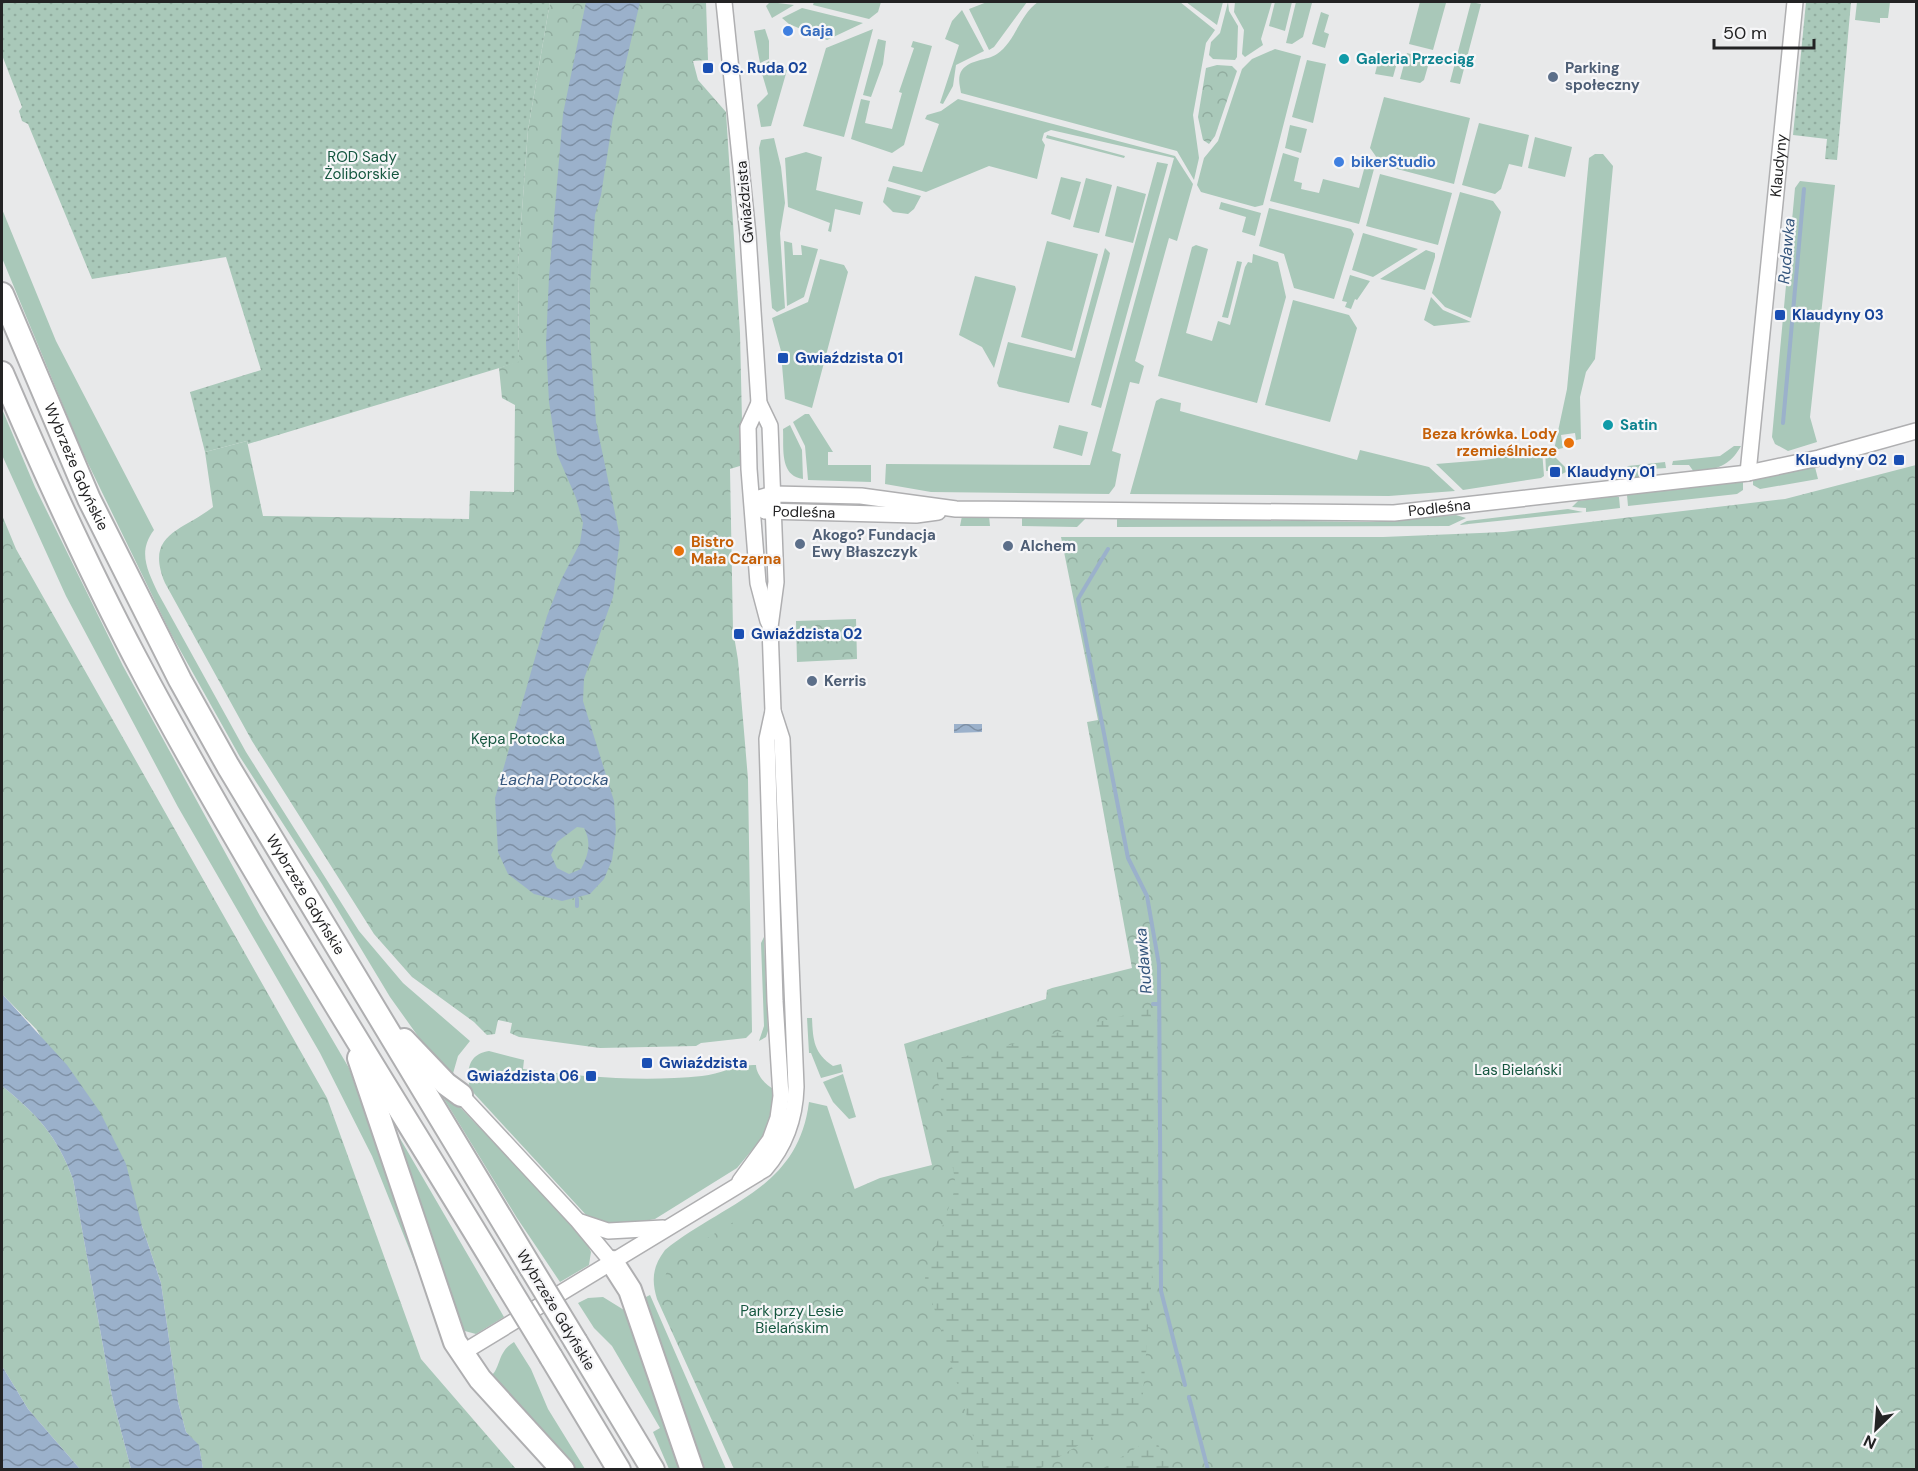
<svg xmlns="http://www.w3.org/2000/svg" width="1918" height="1471" viewBox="0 0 1918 1471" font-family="'DM Sans',sans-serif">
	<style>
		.grass { fill: #a9c8b9 }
		.forest { fill: url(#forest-crowns) }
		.wetland { fill: url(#wetland-marsh) }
		.garden { fill: url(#garden-dots) }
		.water { fill: url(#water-waves); fill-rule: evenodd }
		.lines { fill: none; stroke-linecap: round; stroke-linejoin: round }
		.stream { stroke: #9bb1cb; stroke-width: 4 }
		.minor-casing { stroke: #afafb1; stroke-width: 18 }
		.highway-casing { stroke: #afafb1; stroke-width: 26 }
		.minor { stroke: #fff; stroke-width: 15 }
		.highway { stroke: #fff; stroke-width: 22 }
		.highway-bridge-casing { stroke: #afafb1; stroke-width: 26; stroke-linecap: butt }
		.highway-bridge { stroke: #fff; stroke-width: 22 }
		.shop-dot { fill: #3f7fe0; stroke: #f6f6f8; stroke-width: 2 }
		.culture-dot { fill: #0f9aa8; stroke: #f6f6f8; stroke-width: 2 }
		.transit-dot { fill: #1a4fb4; stroke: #f6f6f8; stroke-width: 2 }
		.service-dot { fill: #5c6f8a; stroke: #f6f6f8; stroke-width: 2 }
		.food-dot { fill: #e8710a; stroke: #f6f6f8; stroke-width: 2 }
		.labels { text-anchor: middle; stroke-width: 4.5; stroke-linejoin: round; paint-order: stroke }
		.shop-label { font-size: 15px; font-weight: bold; fill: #366cbe; stroke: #f6f6f8; text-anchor: start }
		.culture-label { font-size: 15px; font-weight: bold; fill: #0d838f; stroke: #f6f6f8; text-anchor: start }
		.transit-label { font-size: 15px; font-weight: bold; fill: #164399; stroke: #f6f6f8; text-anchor: start }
		.service-label { font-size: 15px; font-weight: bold; fill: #4e5e75; stroke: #f6f6f8; text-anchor: start }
		.park-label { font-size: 15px; fill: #15563f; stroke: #f6f6f8 }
		.street-label { font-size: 15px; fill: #232324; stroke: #f6f6f8 }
		.food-label { font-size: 15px; font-weight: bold; fill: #c56008; stroke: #f6f6f8; text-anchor: end }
		.water-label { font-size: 16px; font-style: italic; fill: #34557c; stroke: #f6f6f8 }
	</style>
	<defs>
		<pattern id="forest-crowns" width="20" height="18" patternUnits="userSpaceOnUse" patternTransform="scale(1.5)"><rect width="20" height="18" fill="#a9c8b9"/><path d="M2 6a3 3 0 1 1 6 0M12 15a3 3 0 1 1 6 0" fill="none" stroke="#91ac9f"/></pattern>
		<pattern id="wetland-marsh" width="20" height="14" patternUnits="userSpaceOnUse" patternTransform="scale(1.5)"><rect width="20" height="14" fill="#a9c8b9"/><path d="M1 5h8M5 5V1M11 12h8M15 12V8" fill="none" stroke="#91ac9f"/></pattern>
		<pattern id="garden-dots" width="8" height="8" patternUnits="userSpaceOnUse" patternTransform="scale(1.5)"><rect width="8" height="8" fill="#a9c8b9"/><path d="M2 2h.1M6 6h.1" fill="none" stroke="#91ac9f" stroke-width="1.8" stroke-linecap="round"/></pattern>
		<pattern id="water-waves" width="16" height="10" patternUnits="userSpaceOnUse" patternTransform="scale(1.5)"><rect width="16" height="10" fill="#9bb1cb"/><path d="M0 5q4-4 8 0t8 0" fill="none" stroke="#7e90a5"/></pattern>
	</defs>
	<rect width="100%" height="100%" fill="#e8e9ea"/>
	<!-- grass -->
	<path class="grass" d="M 770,2 L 794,5 L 772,18 L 766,6 Z
		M 814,2 L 881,2 L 878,12 L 869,19 L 813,5 Z
		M 987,2 L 1027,2 L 994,47 L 989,50 L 969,9 Z
		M 1038,2 L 1180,2 L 1215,30 L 1206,43 L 1193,115 L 1199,158 L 1194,180 L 1177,151 L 961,93 C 960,86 957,77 962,70 C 971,59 986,61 997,54 C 1015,42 1020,14 1038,2 Z
		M 1186,2 L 1223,2 L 1217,25 Z
		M 1228,2 L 1229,11 L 1238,26 L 1237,57 L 1235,60 L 1213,59 L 1209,55 L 1211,42 L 1220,33 Z
		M 1235,2 L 1272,2 L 1261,39 L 1263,45 L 1245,57 L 1242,54 L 1244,30 L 1234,12 Z
		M 1275,2 L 1292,2 L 1285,31 L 1269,26 Z
		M 1296,2 L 1312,3 L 1303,37 L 1292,44 L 1286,43 Z
		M 1420,2 L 1446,3 L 1433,50 L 1409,44 Z
		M 1471,2 L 1481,4 L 1460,84 L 1450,82 Z
		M 1857,2 L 1890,2 L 1888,18 L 1880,18 L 1880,23 L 1855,20 Z
		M 802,8 L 863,23 L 827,40 L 789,24 L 782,18 Z
		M 962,10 L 984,51 L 956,65 L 953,86 L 943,104 L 940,103 L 959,45 L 945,39 L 952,21 Z
		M 1321,12 L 1329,15 L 1324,32 L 1329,34 L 1325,48 L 1312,44 Z
		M 765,29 L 769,41 L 769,59 L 760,63 L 754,31 Z
		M 873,29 L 844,137 L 803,126 L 826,48 Z
		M 878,39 L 886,41 L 883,64 L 871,97 L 863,95 Z
		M 913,41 L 932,46 L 904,145 L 892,153 L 851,139 L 861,99 L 870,101 L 865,123 L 892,129 L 902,93 L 899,92 L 914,48 L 911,47 Z
		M 1275,49 L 1301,56 L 1263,205 L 1255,207 L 1201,192 L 1197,185 L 1204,158 L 1218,141 L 1242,69 L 1252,59 Z
		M 1407,53 L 1430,59 L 1424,80 L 1420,83 L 1400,79 Z
		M 1380,54 L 1398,59 L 1393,77 L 1375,74 Z
		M 1307,60 L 1326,64 L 1313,123 L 1292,117 Z
		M 769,61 L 770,65 L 787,70 L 771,126 L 761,127 L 757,105 L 768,94 L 760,67 Z
		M 1384,97 L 1470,118 L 1454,184 L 1382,165 L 1370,148 Z
		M 958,99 L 1175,156 L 1193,184 L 1177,241 L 1169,238 L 1135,361 L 1144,366 L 1139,384 L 1130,382 L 1112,451 L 1121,454 L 1115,486 L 1109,494 L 931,492 L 885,484 L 886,464 L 1090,465 L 1174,158 L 1051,130 L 1044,133 L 1042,140 L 1045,145 L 1037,179 L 989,166 L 926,192 L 888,181 L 893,166 L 922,172 L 939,124 L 925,119 L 927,115 L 941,111 Z
		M 1479,123 L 1529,135 L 1522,167 L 1509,164 L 1501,189 L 1495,194 L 1462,185 Z
		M 1290,125 L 1307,129 L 1301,153 L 1285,148 Z
		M 1047,135 L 1125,156 L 1124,158 L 1046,138 Z
		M 1535,137 L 1572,147 L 1565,177 L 1528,168 Z
		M 774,138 L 781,167 L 785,203 L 780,233 L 785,308 L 777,312 L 772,308 L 759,148 L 761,140 Z
		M 806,152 L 822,157 L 816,190 L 863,202 L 860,215 L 835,209 L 831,232 L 828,231 L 830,223 L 788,207 L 785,158 Z
		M 1283,153 L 1299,158 L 1294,181 L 1302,183 L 1301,189 L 1319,193 L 1323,179 L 1359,188 L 1366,162 L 1374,169 L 1359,224 L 1270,201 Z
		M 1595,154 L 1603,154 L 1613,166 L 1595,359 L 1586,372 L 1580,397 L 1581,439 L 1576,440 L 1575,433 L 1561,435 L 1563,448 L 1554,450 L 1567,389 L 1589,158 Z
		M 1157,162 L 1168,164 L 1101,408 L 1091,405 Z
		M 1380,174 L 1452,193 L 1438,245 L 1366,226 Z
		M 1061,177 L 1081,182 L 1070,220 L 1051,214 Z
		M 1086,178 L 1112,185 L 1099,233 L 1073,227 Z
		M 1800,181 L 1835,185 L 1810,417 L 1817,442 L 1788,451 L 1775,444 L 1772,437 L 1795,188 Z
		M 1117,186 L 1146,194 L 1133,243 L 1105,236 Z
		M 887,187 L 921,196 L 914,209 L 908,214 L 893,212 L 883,202 Z
		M 1460,192 L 1493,201 L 1501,212 L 1471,318 L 1445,307 L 1432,293 Z
		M 1221,202 L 1261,213 L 1255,236 L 1242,232 L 1246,217 L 1219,209 Z
		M 1269,208 L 1351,229 L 1354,234 L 1334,299 L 1294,288 L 1284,254 L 1259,246 Z
		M 2,209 L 56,341 L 154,530 C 137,552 148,571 158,593 L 246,752 L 359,931 L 403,983 L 470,1041 L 458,1056 L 452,1077 L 430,1053 L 390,997 L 322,884 L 240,757 L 170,632 L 81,449 L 2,258 Z
		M 1363,233 L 1418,249 L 1373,277 L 1352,270 Z
		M 784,241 L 792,243 L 793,255 L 802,255 L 801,245 L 818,249 L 804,297 L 787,306 Z
		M 1047,241 L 1098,254 L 1072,351 L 1021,337 Z
		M 1196,245 L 1208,249 L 1186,333 L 1212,341 L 1218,321 L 1230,325 L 1245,267 L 1248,262 L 1252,263 L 1253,254 L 1278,262 L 1286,297 L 1257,403 L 1158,376 L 1192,247 Z
		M 1105,248 L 1110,253 L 1109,258 L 1069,403 L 999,387 L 997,383 L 1008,342 L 1075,358 Z
		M 1426,250 L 1435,253 L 1435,257 L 1425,290 L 1380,279 Z
		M 820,259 L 844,265 L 848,272 L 812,408 L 785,399 L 782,365 L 786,365 L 785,351 L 781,351 L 772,318 L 808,302 Z
		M 1237,261 L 1242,262 L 1228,318 L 1222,317 Z
		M 1350,275 L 1370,281 L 1357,300 L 1355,299 L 1351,309 L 1345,307 L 1347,302 L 1342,301 Z
		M 975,276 L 1015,286 L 1016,289 L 994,368 L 982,347 L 959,335 Z
		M 1431,297 L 1443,310 L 1471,322 L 1434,326 L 1424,320 Z
		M 1293,300 L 1349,315 L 1357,328 L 1330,422 L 1265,405 Z
		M 1161,398 L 1181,403 L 1180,411 L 1357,460 L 1360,450 L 1429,467 L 1455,491 L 1389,496 L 1130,494 L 1156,401 Z
		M 2,409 L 35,487 L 123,666 L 260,916 L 349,1068 L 427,1286 L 422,1281 L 372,1156 L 320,1053 L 178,807 L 66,596 L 2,455 Z
		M 805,414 L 809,414 L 833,452 L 828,452 L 828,465 L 871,465 L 871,482 L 808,480 L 805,446 L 793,422 Z
		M 790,425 L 802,450 L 803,479 C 779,476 784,447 783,429 Z
		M 1059,425 L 1088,432 L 1082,456 L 1053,448 Z
		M 1734,446 L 1741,446 C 1730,466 1716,470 1694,472 L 1689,465 L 1672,465 L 1673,461 L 1720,456 Z
		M 1542,450 L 1544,476 L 1541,478 L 1463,490 L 1436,464 L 1485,460 Z
		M 1545,450 L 1548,450 L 1565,467 L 1566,472 L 1562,474 L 1561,470 L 1546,471 Z
		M 1665,462 L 1666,468 L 1651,469 L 1647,478 L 1625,478 L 1624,470 L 1628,466 Z
		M 1815,467 L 1818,479 L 1760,489 L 1753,485 L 1753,480 Z
		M 1743,481 L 1743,490 L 1737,494 L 1628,506 L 1627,495 Z
		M 1616,496 L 1619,497 L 1620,508 L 1586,512 L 1586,508 L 1572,507 L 1578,501 Z
		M 1568,509 L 1583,512 L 1459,525 L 1467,521 Z
		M 1456,515 L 1466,518 L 1449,526 L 1117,527 L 1117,518 L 1370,522 Z
		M 962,516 L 989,516 L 990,526 L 960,526 Z
		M 1022,516 L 1086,518 L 1077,527 L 1022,526 Z
		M 764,937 L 768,1031 L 766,1037 L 759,1041 L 764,1026 L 761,943 Z
		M 807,1018 L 812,1018 C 813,1041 814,1053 833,1066 L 841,1064 L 843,1072 L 821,1078 L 811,1053 L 809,1053 Z
		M 489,1051 L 524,1060 L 523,1069 C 583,1077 642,1082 702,1076 C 721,1074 737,1064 756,1065 C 756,1074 766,1086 774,1089 L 771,1112 L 762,1138 L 737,1168 L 655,1219 L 619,1226 L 587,1216 L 470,1089 C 466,1071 468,1054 489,1051 Z
		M 843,1074 L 856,1117 L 849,1119 L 833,1102 L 823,1082 Z
		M 430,1076 L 583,1235 L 591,1252 L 589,1265 L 560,1282 L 517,1218 Z
		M 809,1102 L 827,1106 L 855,1190 L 681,1309 L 657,1299 C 651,1279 653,1266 665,1250 C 724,1202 798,1190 809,1102 Z
		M 391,1123 L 504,1317 L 476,1334 L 461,1330 Z
		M 650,1295 L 726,1469 L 700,1469 L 642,1299 Z
		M 603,1297 L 624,1310 L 627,1309 L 685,1469 L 669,1469 L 653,1432 L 660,1428 L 612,1346 L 594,1328 L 578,1303 L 588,1298 Z
		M 514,1342 L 531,1369 L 548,1409 L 585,1469 L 572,1469 L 489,1378 C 502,1368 496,1353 514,1342 Z"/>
	<!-- forest -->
	<path class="forest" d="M 550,2 L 706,2 L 708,60 L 693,61 L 698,80 L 726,112 L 740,333 L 743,465 L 730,469 L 733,630 L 738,660 L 748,779 L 752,1032 L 746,1038 L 701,1043 L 696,1046 L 600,1048 L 519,1037 L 510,1033 L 512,1023 L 498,1020 L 495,1034 L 487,1035 L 474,1022 L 412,977 L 374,934 L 252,741 L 165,583 C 144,533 183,531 213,507 L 205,452 L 247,441 L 263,516 L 469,519 L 470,491 L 514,492 L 515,405 L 502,398 L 499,368 L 519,361 L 518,265 L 528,130 Z
		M 1217,65 L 1232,66 L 1237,71 L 1215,136 L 1209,144 L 1203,140 L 1198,117 L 1206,68 Z
		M 1916,465 L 1916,1469 L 734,1469 L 657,1299 L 671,1260 L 788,1189 L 843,1194 L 880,1178 L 932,1165 L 904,1044 L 1046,999 L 1047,990 L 1052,988 L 1132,968 L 1087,722 L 1098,720 L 1061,537 L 1383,537 L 1504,532 L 1785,499 Z
		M 2,515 L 16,549 L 327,1098 L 421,1359 L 516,1469 L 203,1469 L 199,1446 L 186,1432 L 178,1402 L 161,1283 L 142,1226 L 37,1030 L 2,994 Z
		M 856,619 L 857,659 L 797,662 L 796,621 Z
		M 2,1086 C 38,1115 57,1136 73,1179 L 112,1396 L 131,1469 L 80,1469 L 28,1409 L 2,1366 Z"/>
	<!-- wetland -->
	<path class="wetland" d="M 1149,1009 L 1154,1028 L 1154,1248 L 1142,1407 L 1039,1469 L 983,1469 L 925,1278 L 956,1186 L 935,1064 Z
		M 1154,1437 L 1171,1469 L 1102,1469 Z"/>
	<!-- garden -->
	<path class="garden" d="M 2,2 L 550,2 L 528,130 L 518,265 L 519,362 L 248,444 L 247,441 L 205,452 L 190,392 L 261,370 L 226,257 L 92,279 L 28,124 L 22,121 L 19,111 L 22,107 L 2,55 Z
		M 1806,2 L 1851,2 L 1837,160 L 1825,159 L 1827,139 L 1793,135 Z"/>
	<!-- water -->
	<path class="water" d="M 586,2 L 640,2 L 613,118 L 601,195 L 595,215 L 590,287 L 590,338 L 596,422 L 620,537 L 613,597 L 584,679 L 583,701 L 614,801 L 616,831 L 612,860 L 604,879 L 590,894 L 562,901 L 534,894 L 508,874 L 498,852 L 495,798 L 547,616 L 561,580 L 580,543 L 583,523 L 576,498 L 557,454 L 549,402 L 546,344 L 549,277 L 563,114 ZM 577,827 L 584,828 C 592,843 588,856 581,869 L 569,874 L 557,868 L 551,855 L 557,842 Z
		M 954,724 L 982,724 L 982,732 L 954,733 Z
		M 2,994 L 67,1065 L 100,1112 L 126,1164 L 142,1226 L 161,1283 L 178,1402 L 186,1432 L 199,1445 L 203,1469 L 131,1469 L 112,1396 L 73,1179 C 57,1136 38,1115 2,1086 Z
		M 2,1366 L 28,1409 L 80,1469 L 2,1469 Z"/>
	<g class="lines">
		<!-- stream -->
		<path class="stream" d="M 1783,423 L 1804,189
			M 1108,549 L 1078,599 L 1128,858 L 1147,896 L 1159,965 L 1161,1291 L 1185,1385
			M 577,906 L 577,899
			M 1153,1004 L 1159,1004
			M 1189,1397 L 1208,1470"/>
		<defs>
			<g id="minor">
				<path d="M 759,403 L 748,427 L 749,469 L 758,583 L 768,621"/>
				<path id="s1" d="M 1748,473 L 1795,2"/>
				<path id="s2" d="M 753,503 L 759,498 L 773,494 L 861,496 L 956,509 L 1394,513 L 1748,473 L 1819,458 L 1916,431"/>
				<path id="s3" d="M 765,511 L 916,515 L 938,512"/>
				<path d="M 461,1095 L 578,1221 L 612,1262"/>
				<path d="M 740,1181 L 770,1140 L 778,1118 L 781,1096 L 775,1001 L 767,739 L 773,711"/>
				<path d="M 581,1222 L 608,1231 L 663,1228"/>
				<path d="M 462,1353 L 765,1169 C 786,1145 795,1119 796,1087 L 782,739 L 773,711 L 770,627 L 776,582 L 770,426 L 759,403 L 748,235 L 724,2"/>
			</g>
			<g id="highway">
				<path id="s4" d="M 2,294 L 89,499 L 180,680 L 228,766 L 531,1268"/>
				<path d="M 2,373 C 43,469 86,564 135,657 C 248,871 381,1076 506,1283"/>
				<path d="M 404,1040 L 446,1084 L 461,1095"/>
				<path d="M 359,1058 L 455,1342 L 480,1379 L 563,1470"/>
				<path d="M 612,1262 L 630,1290 L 692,1470"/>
				<path d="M 576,1342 L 653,1470"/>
				<path d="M 551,1357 L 619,1470"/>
			</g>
		</defs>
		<!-- minor casing -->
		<use href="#minor" class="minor-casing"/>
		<!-- highway casing -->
		<use href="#highway" class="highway-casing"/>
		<!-- minor -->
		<use href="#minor" class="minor"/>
		<!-- highway -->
		<use href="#highway" class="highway"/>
		<defs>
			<path id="highway-bridge" d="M 531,1268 L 576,1342
				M 506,1283 L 551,1357"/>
		</defs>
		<!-- highway-bridge casing -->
		<use href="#highway-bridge" class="highway-bridge-casing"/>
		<!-- highway-bridge -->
		<use href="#highway-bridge" class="highway-bridge"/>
	</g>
	<!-- markers -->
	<g class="shop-dot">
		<circle cx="788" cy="31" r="6"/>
		<circle cx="1339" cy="162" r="6"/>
	</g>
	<g class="culture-dot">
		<circle cx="1344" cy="59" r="6"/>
		<circle cx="1608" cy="425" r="6"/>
	</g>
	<g class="transit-dot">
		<rect x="702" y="62" width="12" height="12" rx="3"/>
		<rect x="1774" y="309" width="12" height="12" rx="3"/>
		<rect x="777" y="352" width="12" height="12" rx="3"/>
		<rect x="1893" y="454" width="12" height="12" rx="3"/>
		<rect x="1549" y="466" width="12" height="12" rx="3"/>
		<rect x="733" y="628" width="12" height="12" rx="3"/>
		<rect x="641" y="1057" width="12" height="12" rx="3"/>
		<rect x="585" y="1070" width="12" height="12" rx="3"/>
	</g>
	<g class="service-dot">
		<circle cx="1553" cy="77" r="6"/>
		<circle cx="800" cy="544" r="6"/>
		<circle cx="1008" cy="546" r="6"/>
		<circle cx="812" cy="681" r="6"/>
	</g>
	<g class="food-dot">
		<circle cx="1569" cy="443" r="6"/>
		<circle cx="679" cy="551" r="6"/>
	</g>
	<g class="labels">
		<!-- shop labels -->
		<g class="shop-label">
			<text x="800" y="36">Gaja</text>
			<text x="1351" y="167">bikerStudio</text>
		</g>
		<!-- culture labels -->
		<g class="culture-label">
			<text x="1356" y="64">Galeria Przeciąg</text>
			<text x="1620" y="430">Satin</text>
		</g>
		<!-- transit labels -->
		<g class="transit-label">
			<text x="720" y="73">Os. Ruda 02</text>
			<text x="1792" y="320">Klaudyny 03</text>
			<text x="795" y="363">Gwiaździsta 01</text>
			<text x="1887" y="465" text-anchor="end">Klaudyny 02</text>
			<text x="1567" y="477">Klaudyny 01</text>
			<text x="751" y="639">Gwiaździsta 02</text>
			<text x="659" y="1068">Gwiaździsta</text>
			<text x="579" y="1081" text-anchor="end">Gwiaździsta 06</text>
		</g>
		<!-- service labels -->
		<g class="service-label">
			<text x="1565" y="73">Parking<tspan x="1565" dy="17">społeczny</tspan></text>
			<text x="812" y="540">Akogo? Fundacja<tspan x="812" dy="17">Ewy Błaszczyk</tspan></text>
			<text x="1020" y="551">Alchem</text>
			<text x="824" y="686">Kerris</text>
		</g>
		<!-- park labels -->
		<g class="park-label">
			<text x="362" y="162">ROD Sady<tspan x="362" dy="17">Żoliborskie</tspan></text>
			<text x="518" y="744">Kępa Potocka</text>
			<text x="1518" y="1075">Las Bielański</text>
			<text x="792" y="1316">Park przy Lesie<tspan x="792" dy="17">Bielańskim</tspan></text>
		</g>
		<!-- street labels -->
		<g class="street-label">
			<text dy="5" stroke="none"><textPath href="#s1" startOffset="309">Klaudyny</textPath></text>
			<text transform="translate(745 202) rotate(-95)" y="5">Gwiaździsta</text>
			<text dy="5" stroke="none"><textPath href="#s4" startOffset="188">Wybrzeże Gdyńskie</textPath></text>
			<text dy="5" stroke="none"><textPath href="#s2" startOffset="690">Podleśna</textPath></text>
			<text dy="5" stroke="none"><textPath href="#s3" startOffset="39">Podleśna</textPath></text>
			<text dy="5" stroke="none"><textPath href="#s4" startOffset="674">Wybrzeże Gdyńskie</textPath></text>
			<text transform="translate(556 1310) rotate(59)" y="5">Wybrzeże Gdyńskie</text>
		</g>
		<!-- food labels -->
		<g class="food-label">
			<text x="1557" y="439">Beza krówka. Lody<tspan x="1557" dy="17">rzemieślnicze</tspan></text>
			<text x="691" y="547" text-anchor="start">Bistro<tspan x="691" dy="17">Mała Czarna</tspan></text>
		</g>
		<!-- water labels -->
		<g class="water-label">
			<text transform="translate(1786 251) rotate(-85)" y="6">Rudawka</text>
			<text x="554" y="785">Łacha Potocka</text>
			<text transform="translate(1143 961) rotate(-95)" y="6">Rudawka</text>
		</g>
	</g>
	<!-- border -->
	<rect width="1918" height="1471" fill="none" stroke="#232324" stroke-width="6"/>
	<!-- north arrow -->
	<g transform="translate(1876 1429) rotate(205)" stroke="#f6f6f8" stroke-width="4.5" paint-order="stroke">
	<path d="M0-4.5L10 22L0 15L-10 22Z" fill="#232324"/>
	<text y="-9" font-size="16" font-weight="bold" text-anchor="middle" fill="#232324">N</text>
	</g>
	<!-- scale -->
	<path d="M1714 39v9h100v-9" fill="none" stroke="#232324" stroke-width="3"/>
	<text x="1723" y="39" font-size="18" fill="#232324" stroke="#f6f6f8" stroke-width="4.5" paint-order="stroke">50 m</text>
</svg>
